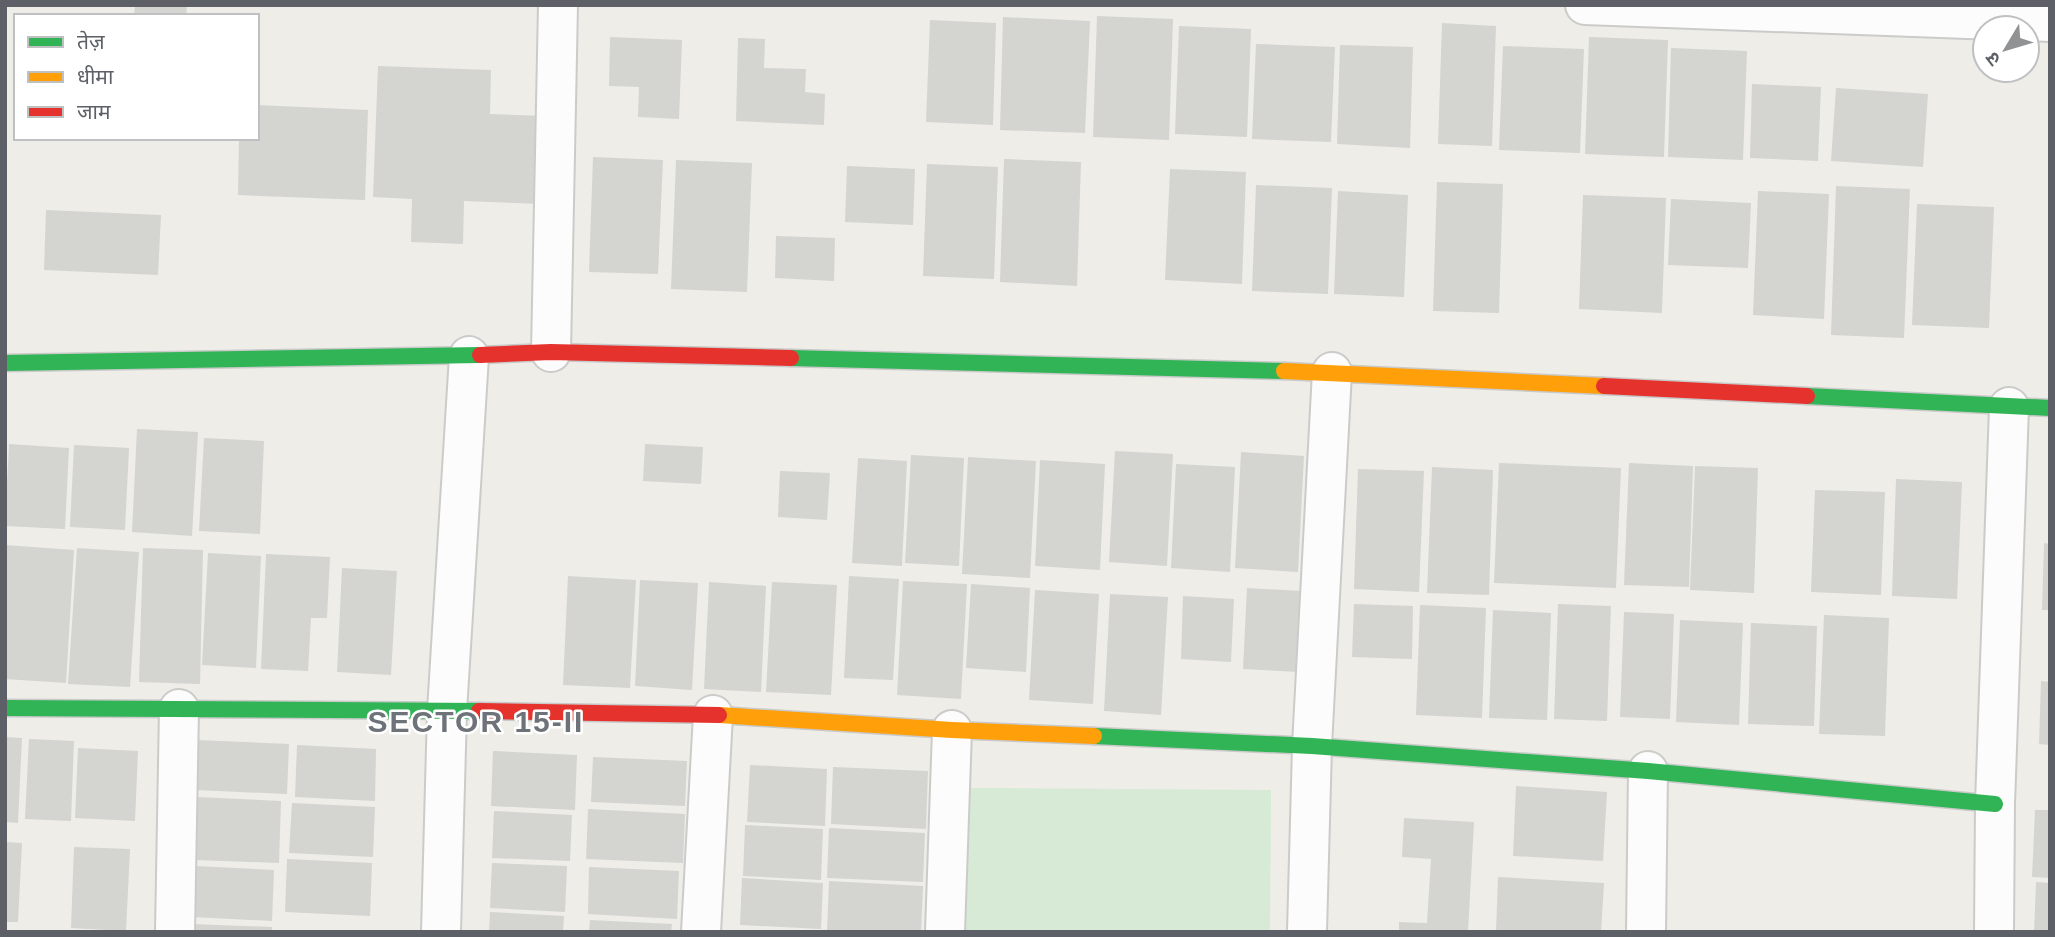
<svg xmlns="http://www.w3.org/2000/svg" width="2055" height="937" viewBox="0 0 2055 937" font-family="Helvetica,'Noto Sans Devanagari',sans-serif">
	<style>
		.green { fill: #d6ead5 }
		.building { fill: #d4d4d1 }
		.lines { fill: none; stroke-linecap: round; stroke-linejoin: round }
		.street-casing { stroke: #cbcbca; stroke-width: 42 }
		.fast-casing { stroke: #c9cac9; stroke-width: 19 }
		.slow-casing { stroke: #c9cac9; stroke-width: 19 }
		.jam-casing { stroke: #c9cac9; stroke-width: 19 }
		.street { stroke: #fcfcfc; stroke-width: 38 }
		.fast { stroke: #30b455; stroke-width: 16 }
		.slow { stroke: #ff9f0a; stroke-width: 16 }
		.jam { stroke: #e5322d; stroke-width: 16 }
		.labels { text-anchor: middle; stroke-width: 5; stroke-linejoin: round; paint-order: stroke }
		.district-label { font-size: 30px; font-weight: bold; letter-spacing: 2px; fill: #6e7379; stroke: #fff }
	</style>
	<rect width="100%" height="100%" fill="#eeede8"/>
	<!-- green -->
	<path class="green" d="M 966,788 L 1271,790 L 1270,932 L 966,932 Z"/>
	<!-- building -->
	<path class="building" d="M 135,5 L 187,5 L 186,16 L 134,16 Z
		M 1097,16 L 1173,19 L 1169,140 L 1093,137 Z
		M 1003,17 L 1090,21 L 1085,133 L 1000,130 Z
		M 930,20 L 996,23 L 993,125 L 926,122 Z
		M 1442,23 L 1496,26 L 1492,146 L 1438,144 Z
		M 1179,26 L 1251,29 L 1247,137 L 1175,134 Z
		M 610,37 L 682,40 L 679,119 L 638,117 L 639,87 L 609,86 Z
		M 1589,37 L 1668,40 L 1664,157 L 1585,154 Z
		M 738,38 L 765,39 L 764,68 L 806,69 L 805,92 L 825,94 L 824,125 L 736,121 Z
		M 1256,44 L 1335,47 L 1331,142 L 1252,139 Z
		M 1340,45 L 1413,47 L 1410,148 L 1337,144 Z
		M 1503,46 L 1584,49 L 1580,153 L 1499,150 Z
		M 1671,48 L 1747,51 L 1743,160 L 1668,157 Z
		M 378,66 L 491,70 L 490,114 L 546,116 L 543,204 L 464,201 L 463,244 L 411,242 L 412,199 L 373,197 Z
		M 1752,84 L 1821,87 L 1818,161 L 1750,158 Z
		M 1836,88 L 1928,94 L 1923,167 L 1831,161 Z
		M 257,105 L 368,110 L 365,200 L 238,195 L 239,138 L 257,138 Z
		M 593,157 L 663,160 L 658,274 L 589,272 Z
		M 1004,159 L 1081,162 L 1077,286 L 1000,282 Z
		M 676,160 L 752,163 L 747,292 L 671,289 Z
		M 927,164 L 998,167 L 994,279 L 923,276 Z
		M 847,166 L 915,169 L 913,225 L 845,222 Z
		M 1170,169 L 1246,172 L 1242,284 L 1165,280 Z
		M 1437,182 L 1503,184 L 1499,313 L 1433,311 Z
		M 1256,185 L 1332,188 L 1328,294 L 1252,291 Z
		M 1836,186 L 1910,189 L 1904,338 L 1831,335 Z
		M 1338,191 L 1408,195 L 1404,297 L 1334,294 Z
		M 1758,191 L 1829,194 L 1824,319 L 1753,315 Z
		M 1583,195 L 1666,198 L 1662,313 L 1579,309 Z
		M 1671,199 L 1751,203 L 1748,268 L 1668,265 Z
		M 1917,204 L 1994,207 L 1989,328 L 1912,325 Z
		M 46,210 L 161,215 L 158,275 L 44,270 Z
		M 776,236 L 835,238 L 834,281 L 775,278 Z
		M 137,429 L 198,432 L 192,536 L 132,532 Z
		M 204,438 L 264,441 L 260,534 L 199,531 Z
		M 9,444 L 69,448 L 65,529 L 5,526 Z
		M 645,444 L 703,447 L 701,484 L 643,481 Z
		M 74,445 L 129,448 L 125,530 L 70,527 Z
		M 1115,451 L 1173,454 L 1167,566 L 1109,562 Z
		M 1241,452 L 1304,456 L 1298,572 L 1235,568 Z
		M 911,455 L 964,458 L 959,566 L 905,563 Z
		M 968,457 L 1036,461 L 1030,578 L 962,574 Z
		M 858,458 L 907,461 L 902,566 L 852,563 Z
		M 1040,460 L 1105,464 L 1100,570 L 1035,566 Z
		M 1499,463 L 1621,468 L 1616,588 L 1494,583 Z
		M 1629,463 L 1693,466 L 1689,587 L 1624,585 Z
		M 1176,464 L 1235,467 L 1230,572 L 1171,568 Z
		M 1695,466 L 1758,468 L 1754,593 L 1690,590 Z
		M 1432,467 L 1493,470 L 1489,595 L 1427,593 Z
		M 1358,469 L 1424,471 L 1419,592 L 1354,589 Z
		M 780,471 L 830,473 L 827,520 L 778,517 Z
		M 1896,479 L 1962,482 L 1957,599 L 1892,596 Z
		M 1815,490 L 1885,492 L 1881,595 L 1811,592 Z
		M 2044,543 L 2050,544 L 2050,610 L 2042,610 Z
		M 5,545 L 74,550 L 66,683 L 5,679 Z
		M 77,548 L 139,552 L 130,687 L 68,684 Z
		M 143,548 L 203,550 L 200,684 L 139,682 Z
		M 208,553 L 261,556 L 256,668 L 202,665 Z
		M 266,554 L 330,557 L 327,618 L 311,618 L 308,671 L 261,669 Z
		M 342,568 L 397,571 L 391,675 L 337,672 Z
		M 568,576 L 636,580 L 630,688 L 563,685 Z
		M 849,576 L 899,579 L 893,680 L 844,678 Z
		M 640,580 L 698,583 L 692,690 L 635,686 Z
		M 903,581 L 967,584 L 961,699 L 897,695 Z
		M 709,582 L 766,586 L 761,692 L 704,689 Z
		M 772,582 L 837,585 L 831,695 L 766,692 Z
		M 971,584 L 1030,588 L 1026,672 L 966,668 Z
		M 1247,588 L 1301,591 L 1297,672 L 1243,669 Z
		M 1035,590 L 1099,594 L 1093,704 L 1029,700 Z
		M 1110,594 L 1168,597 L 1161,715 L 1104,711 Z
		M 1183,596 L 1234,599 L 1231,662 L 1181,659 Z
		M 1354,604 L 1413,606 L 1412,659 L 1352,657 Z
		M 1558,604 L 1611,606 L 1607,721 L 1554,719 Z
		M 1420,605 L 1486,608 L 1482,718 L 1416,715 Z
		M 1493,610 L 1551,613 L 1547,720 L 1489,718 Z
		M 1624,612 L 1674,614 L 1670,719 L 1620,717 Z
		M 1824,615 L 1889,618 L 1885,736 L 1819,734 Z
		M 1680,620 L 1743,623 L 1739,725 L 1676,722 Z
		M 1751,623 L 1817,626 L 1814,726 L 1748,724 Z
		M 2041,681 L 2050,682 L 2050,745 L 2039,744 Z
		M 5,737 L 22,738 L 18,823 L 5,822 Z
		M 29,739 L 74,741 L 71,821 L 25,819 Z
		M 197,740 L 289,744 L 287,794 L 195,790 Z
		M 297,745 L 376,749 L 375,801 L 295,797 Z
		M 78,748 L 138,751 L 135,821 L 75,818 Z
		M 493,751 L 577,755 L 575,810 L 491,806 Z
		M 593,757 L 687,761 L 685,806 L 591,802 Z
		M 750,765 L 827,769 L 825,826 L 747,822 Z
		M 833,767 L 928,771 L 926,829 L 831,824 Z
		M 1516,786 L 1607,792 L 1603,861 L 1513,856 Z
		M 197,797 L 281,801 L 279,863 L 194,860 Z
		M 292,803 L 375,807 L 373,857 L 289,853 Z
		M 588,809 L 685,814 L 683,863 L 586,859 Z
		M 2035,810 L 2050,810 L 2050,878 L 2032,877 Z
		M 494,811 L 572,815 L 570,861 L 492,858 Z
		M 1404,818 L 1474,822 L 1468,932 L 1399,932 L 1399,922 L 1427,923 L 1431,859 L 1402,857 Z
		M 745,825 L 823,829 L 821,880 L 743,876 Z
		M 829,828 L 925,833 L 923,882 L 827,878 Z
		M 5,842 L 22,843 L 18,922 L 5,922 Z
		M 74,847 L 130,849 L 126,931 L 71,928 Z
		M 287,859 L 372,863 L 370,916 L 285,912 Z
		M 492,863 L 567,866 L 565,912 L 490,908 Z
		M 195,866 L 274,870 L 272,921 L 192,917 Z
		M 589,867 L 679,871 L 677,919 L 588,914 Z
		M 1498,877 L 1604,883 L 1601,932 L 1496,932 Z
		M 742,878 L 823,883 L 821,929 L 740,925 Z
		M 829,881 L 923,886 L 921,932 L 827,931 Z
		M 2036,882 L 2050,883 L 2050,932 L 2034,932 Z
		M 490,912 L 564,916 L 563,932 L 489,932 Z
		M 590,920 L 672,924 L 671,932 L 589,932 Z
		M 192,924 L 272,927 L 272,932 L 191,932 Z"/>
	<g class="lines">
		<defs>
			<path id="street" d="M 1585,5 L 2050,22
				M 551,352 L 558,5
				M 175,932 L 179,709
				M 441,932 L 447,711 L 469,356
				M 701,932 L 713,715
				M 945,932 L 952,730
				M 1307,932 L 1312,746 L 1332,372
				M 1646,932 L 1648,771
				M 1994,932 L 1995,804 L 2009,407"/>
			<path id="fast" d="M 791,358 L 1284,371
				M 5,363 L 480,355
				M 1807,396 L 2050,408
				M 5,708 L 479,711
				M 1094,736 L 1312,746 L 1648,771 L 1995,804"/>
			<path id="slow" d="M 1284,371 L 1604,386
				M 719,715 L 952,730 L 1094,736"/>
			<path id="jam" d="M 480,355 L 551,352 L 791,358
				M 1604,386 L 1807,396
				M 479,711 L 719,715"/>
		</defs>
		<!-- street casing -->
		<use href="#street" class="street-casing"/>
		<!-- fast casing -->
		<use href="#fast" class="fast-casing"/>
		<!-- slow casing -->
		<use href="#slow" class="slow-casing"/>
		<!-- jam casing -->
		<use href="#jam" class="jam-casing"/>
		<!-- street -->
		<use href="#street" class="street"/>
		<!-- fast -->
		<use href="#fast" class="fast"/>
		<!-- slow -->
		<use href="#slow" class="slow"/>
		<!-- jam -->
		<use href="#jam" class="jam"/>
	</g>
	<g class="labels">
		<!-- district labels -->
		<g class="district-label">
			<text x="476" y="732">SECTOR 15-II</text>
		</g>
	</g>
	<!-- border -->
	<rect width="2055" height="937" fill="none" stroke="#5d6167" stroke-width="14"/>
	<!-- legend -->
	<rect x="14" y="14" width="245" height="126" fill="#ffffff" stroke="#bec0c2" stroke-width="2"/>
	<rect x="28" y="37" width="35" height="10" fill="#30b455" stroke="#bec0c2" stroke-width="2"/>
	<text x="77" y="49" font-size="21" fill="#5d6167">तेज़</text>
	<rect x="28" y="72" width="35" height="10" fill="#ff9f0a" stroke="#bec0c2" stroke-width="2"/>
	<text x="77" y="84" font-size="21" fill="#5d6167">धीमा</text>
	<rect x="28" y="107" width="35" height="10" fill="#e5322d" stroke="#bec0c2" stroke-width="2"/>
	<text x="77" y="119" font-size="21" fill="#5d6167">जाम</text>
	<!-- north arrow -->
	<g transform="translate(2006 49) rotate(232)"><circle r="33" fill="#ffffff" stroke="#bec0c2" stroke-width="2"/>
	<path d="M0-5L12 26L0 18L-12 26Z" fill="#909294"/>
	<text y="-10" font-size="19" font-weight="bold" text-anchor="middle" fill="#5d6167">उ</text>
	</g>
</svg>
